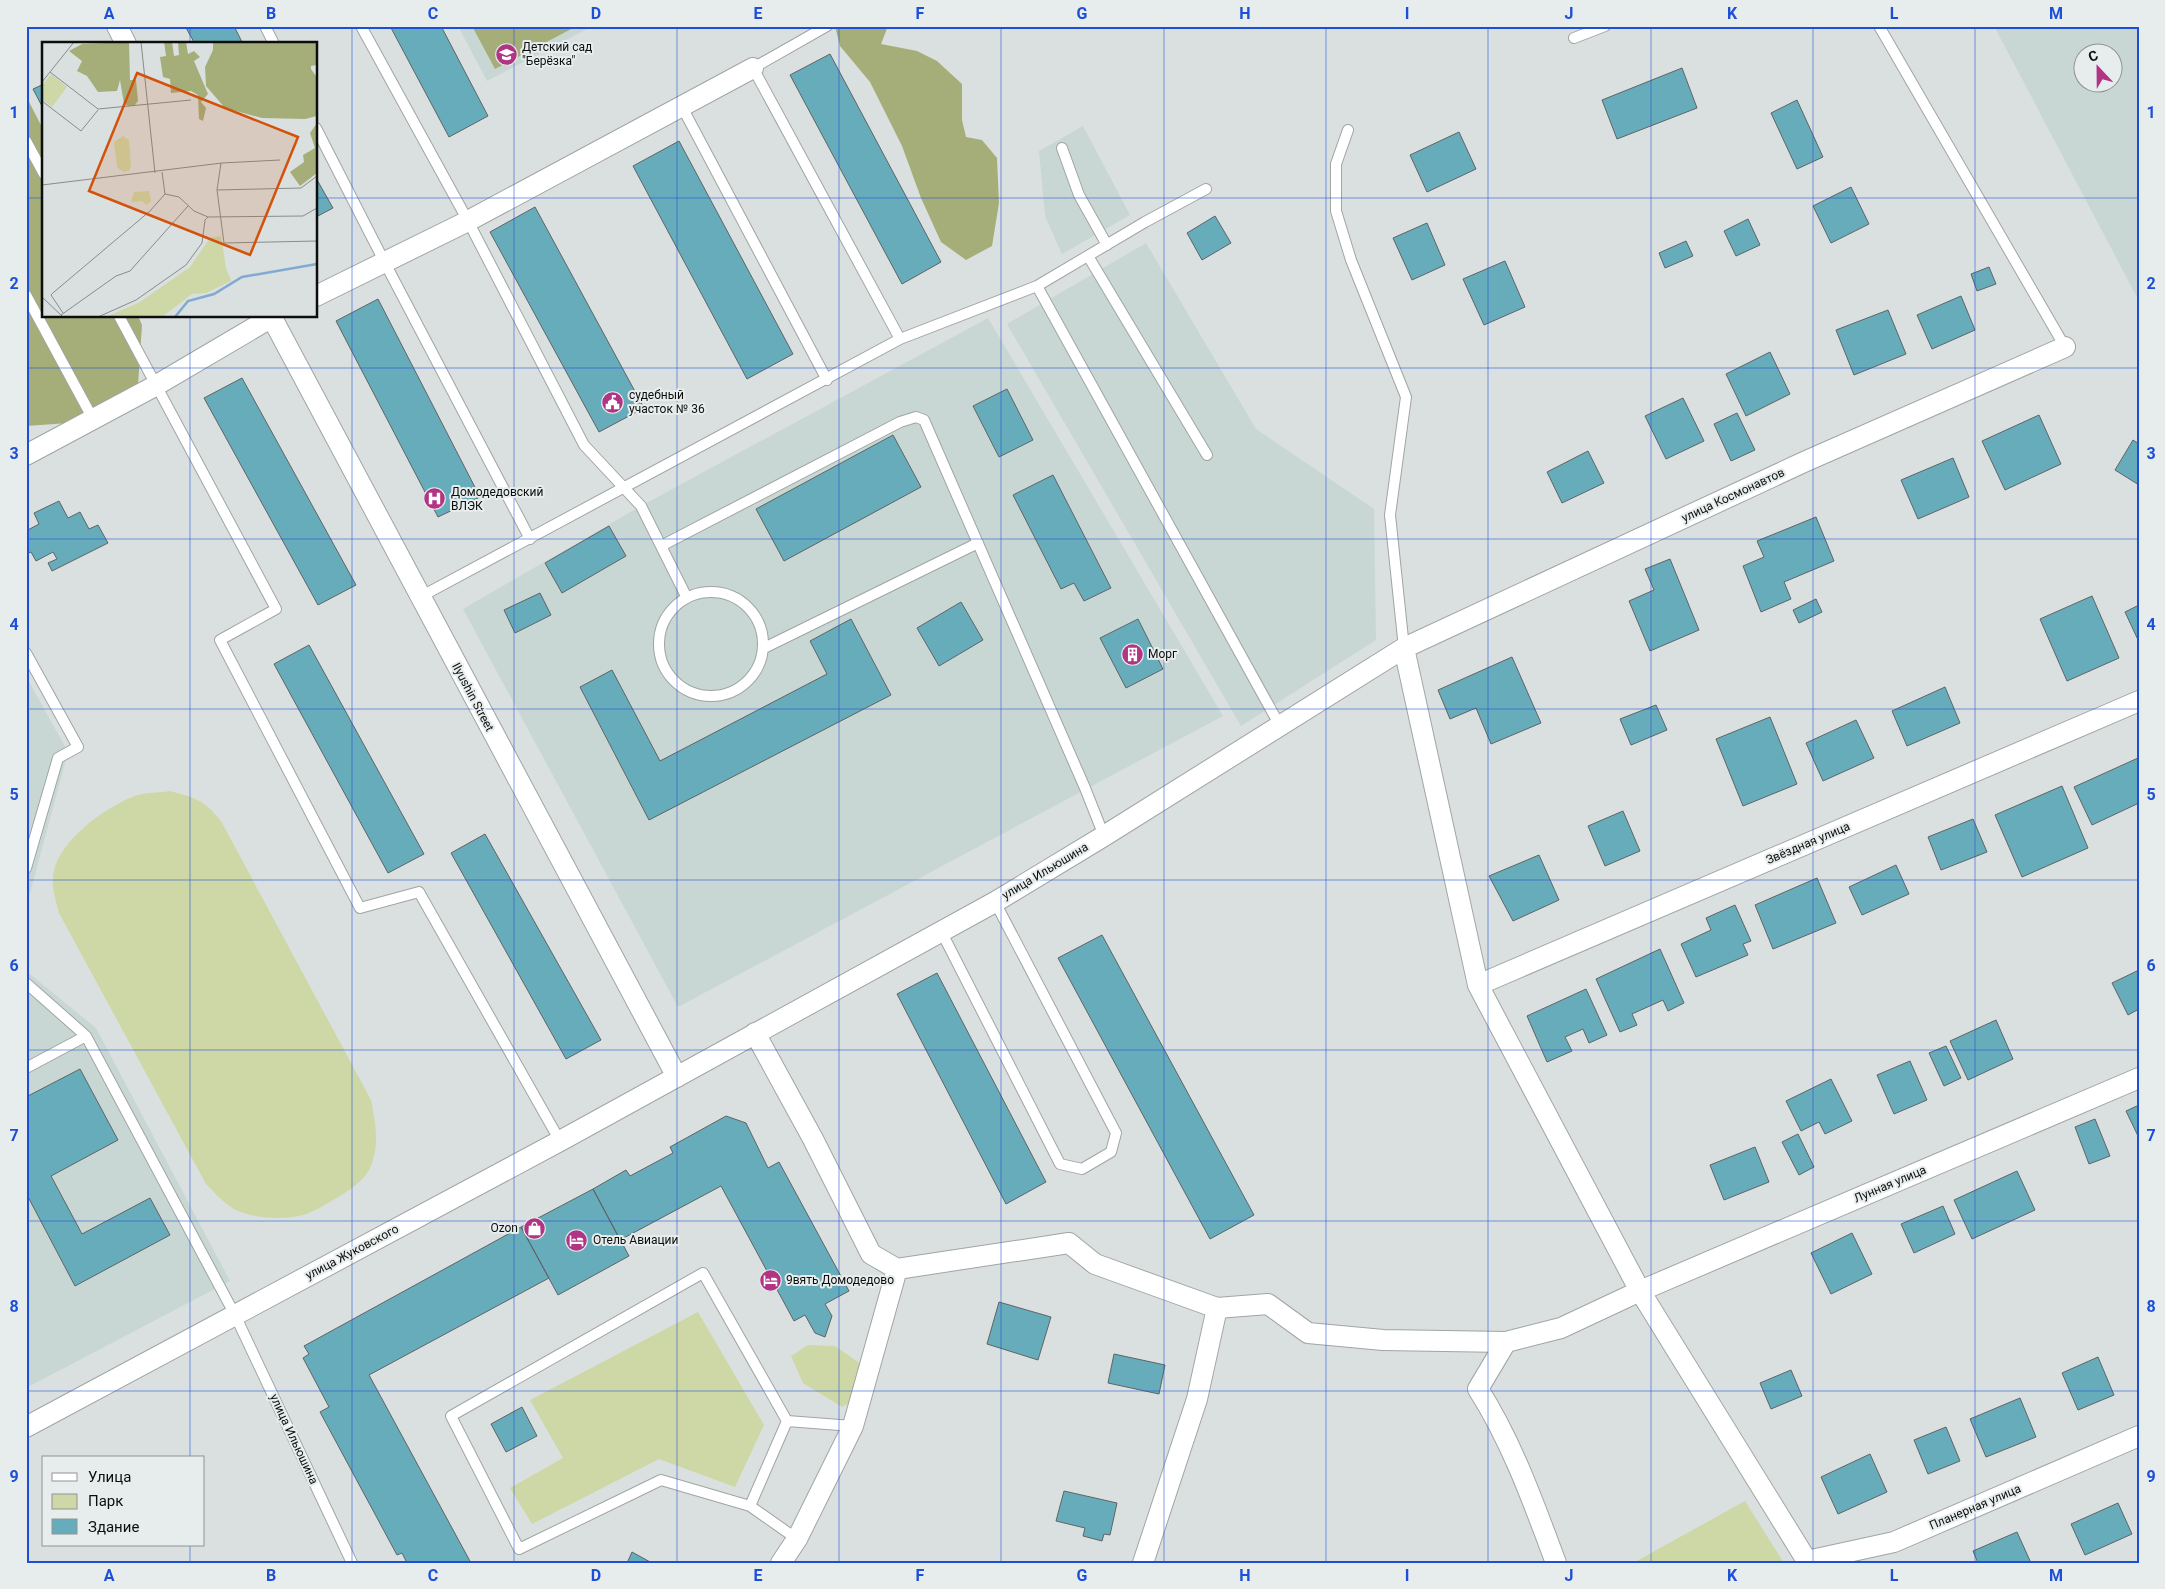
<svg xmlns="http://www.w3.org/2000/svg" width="2165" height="1589" viewBox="0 0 2165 1589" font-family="Roboto,sans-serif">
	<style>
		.built { fill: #c8d7d3; fill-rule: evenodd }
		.green { fill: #ced7a6 }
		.forest { fill: #a5ae79 }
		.building { fill: #67acbb; stroke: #5f6465 }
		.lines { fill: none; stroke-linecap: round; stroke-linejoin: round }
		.service-casing { stroke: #a0a5a4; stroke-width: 12 }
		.minor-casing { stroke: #a0a5a4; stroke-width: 22 }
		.service { stroke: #fff; stroke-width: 10 }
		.minor { stroke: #fff; stroke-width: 20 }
		.grid { fill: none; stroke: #1d4ed8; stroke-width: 1; stroke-opacity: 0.55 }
		.labels { text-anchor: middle; stroke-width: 4; stroke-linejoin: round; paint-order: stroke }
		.poi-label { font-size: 12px; fill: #0c0e0e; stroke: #e7edec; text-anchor: start }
		.street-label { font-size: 12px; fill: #0c0e0e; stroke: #e7edec }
		.inset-river { fill: none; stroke: #80aad1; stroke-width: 2.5 }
		.inset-road { fill: none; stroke: #888c8b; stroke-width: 1 }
		.view { fill: #d2520c; fill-opacity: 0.15; stroke: #d2520c; stroke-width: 2.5 }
		.inset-edge { fill: none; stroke: #0c0e0e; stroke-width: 2.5 }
		.neatline { fill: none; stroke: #1d4ed8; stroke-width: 2 }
		.grid-label { font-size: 16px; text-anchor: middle; font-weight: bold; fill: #1d4ed8 }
	</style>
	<rect width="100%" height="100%" fill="#dae0df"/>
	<!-- built -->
	<path class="built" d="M 458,26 L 593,26 L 487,81 Z
		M 1994,26 L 2139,26 L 2139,301 ZM 2112,52 L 2112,82 L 2082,82 L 2082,52 Z
		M 1083,126 L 1130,215 L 1062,254 L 1045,216 L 1039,151 Z
		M 1146,243 L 1256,429 L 1374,509 L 1376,640 L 1241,726 L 1007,324 Z
		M 988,318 L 1223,716 L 678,1007 L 463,609 L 641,506 Z
		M 26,676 L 68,752 L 26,908 Z
		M 26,971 L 96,1028 L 230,1281 L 26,1388 Z"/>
	<!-- green -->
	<path class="green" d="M 170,791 C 196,798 204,800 221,821 L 371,1100 C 375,1120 379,1140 373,1160 C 369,1177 354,1187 340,1196 C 329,1202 318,1210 306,1214 C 286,1221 245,1219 228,1205 C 220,1199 213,1191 206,1184 L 59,913 C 56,901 52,890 53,878 C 55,843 105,807 135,796 C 145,792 159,793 170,791 Z
		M 698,1312 L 764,1425 L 735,1487 L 659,1459 L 532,1524 L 510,1488 L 563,1458 L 530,1400 Z
		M 808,1345 L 835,1346 L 861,1364 L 853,1401 L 842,1407 L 803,1383 L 791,1356 Z
		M 1745,1501 L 1784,1563 L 1633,1563 Z"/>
	<!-- forest -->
	<path class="forest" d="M 472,26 L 577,26 L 495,69 Z
		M 835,26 L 888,26 L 881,44 L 917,51 L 937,61 L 962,84 L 962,120 L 966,137 L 982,140 L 997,158 L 999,203 L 992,246 L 966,260 L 941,242 L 921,198 L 902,146 L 870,82 L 840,46 Z
		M 26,96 L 44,131 L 44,316 L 138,316 L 142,325 L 138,385 L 69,423 L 26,426 Z"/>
	<!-- building -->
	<path class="building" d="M 185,26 L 234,26 L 243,44 L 195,44 Z
		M 390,26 L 441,26 L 488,116 L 449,137 Z
		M 830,54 L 941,262 L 902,284 L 790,75 Z
		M 1682,68 L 1697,108 L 1617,139 L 1602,100 Z
		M 44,84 L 44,110 L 33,89 Z
		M 1797,100 L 1823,157 L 1797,169 L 1771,113 Z
		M 1459,132 L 1476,169 L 1427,192 L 1410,155 Z
		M 679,141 L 793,354 L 747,379 L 633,166 Z
		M 316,178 L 333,208 L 316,217 Z
		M 1851,187 L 1869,224 L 1831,243 L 1813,206 Z
		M 535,207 L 644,408 L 599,432 L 490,232 Z
		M 1215,216 L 1231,243 L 1202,260 L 1187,233 Z
		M 1748,219 L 1760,245 L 1736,256 L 1724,231 Z
		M 1427,223 L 1445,265 L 1412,280 L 1393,238 Z
		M 1686,241 L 1693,256 L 1665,268 L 1659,253 Z
		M 1505,261 L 1525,307 L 1484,325 L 1463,279 Z
		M 1989,267 L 1996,284 L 1977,291 L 1971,274 Z
		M 1961,296 L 1975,330 L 1932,349 L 1917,315 Z
		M 378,299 L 480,497 L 438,517 L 336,321 Z
		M 1888,310 L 1906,354 L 1854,375 L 1836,330 Z
		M 1770,352 L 1790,394 L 1746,416 L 1726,374 Z
		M 242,378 L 356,585 L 318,605 L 204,398 Z
		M 1007,389 L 1033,440 L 999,457 L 973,406 Z
		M 1683,398 L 1704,441 L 1666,459 L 1645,416 Z
		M 1737,413 L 1755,450 L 1731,461 L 1714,424 Z
		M 2039,415 L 2061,464 L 2005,490 L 1982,441 Z
		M 893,435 L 921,487 L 784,561 L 756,509 Z
		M 2133,440 L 2139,444 L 2139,485 L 2115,470 Z
		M 1588,451 L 1604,483 L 1562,503 L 1547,472 Z
		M 1953,458 L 1969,497 L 1918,519 L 1901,480 Z
		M 1053,475 L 1111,588 L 1084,601 L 1074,583 L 1061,589 L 1013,495 Z
		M 59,501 L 68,518 L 80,512 L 89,529 L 98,525 L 108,543 L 52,571 L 48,563 L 57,559 L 53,552 L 36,561 L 31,552 L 26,554 L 26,531 L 39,524 L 34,513 Z
		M 1816,517 L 1834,561 L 1784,582 L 1791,599 L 1761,612 L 1743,566 L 1764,557 L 1757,541 Z
		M 609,526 L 626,556 L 562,593 L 545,563 Z
		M 1670,559 L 1699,630 L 1650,651 L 1629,601 L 1654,590 L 1645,569 Z
		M 540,593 L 551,615 L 515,633 L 504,610 Z
		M 2092,596 L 2119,658 L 2067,681 L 2040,619 Z
		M 1816,599 L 1822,612 L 1799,623 L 1793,610 Z
		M 961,602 L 983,640 L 939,666 L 917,628 Z
		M 2139,605 L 2139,642 L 2125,612 Z
		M 851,619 L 891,695 L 649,820 L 580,687 L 612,670 L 660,761 L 827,674 L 810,641 Z
		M 1138,619 L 1163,669 L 1126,688 L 1100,638 Z
		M 309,645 L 424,854 L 388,873 L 274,664 Z
		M 1512,657 L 1541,723 L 1491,744 L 1476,708 L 1450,719 L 1438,690 Z
		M 1945,687 L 1960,723 L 1907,746 L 1892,711 Z
		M 1656,705 L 1667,730 L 1631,745 L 1620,719 Z
		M 1770,717 L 1797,784 L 1743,806 L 1716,739 Z
		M 1856,720 L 1874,758 L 1823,781 L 1806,743 Z
		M 2138,758 L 2139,803 L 2092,825 L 2074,787 Z
		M 2062,786 L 2088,848 L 2022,877 L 1995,815 Z
		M 1623,811 L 1640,851 L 1605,866 L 1588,826 Z
		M 1973,819 L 1987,852 L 1941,870 L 1928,837 Z
		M 485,834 L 601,1040 L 566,1059 L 451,853 Z
		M 1539,855 L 1559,900 L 1513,921 L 1489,876 Z
		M 1896,865 L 1909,894 L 1862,915 L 1849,887 Z
		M 1817,878 L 1836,923 L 1773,949 L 1755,905 Z
		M 1735,905 L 1751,941 L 1743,944 L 1748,955 L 1696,977 L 1681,944 L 1711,930 L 1706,918 Z
		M 1102,935 L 1254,1215 L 1210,1239 L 1058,958 Z
		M 1660,949 L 1684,1003 L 1668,1011 L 1663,1000 L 1632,1014 L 1637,1025 L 1620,1032 L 1596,979 Z
		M 2139,970 L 2139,1009 L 2128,1015 L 2112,983 Z
		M 937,973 L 1046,1182 L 1006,1204 L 897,994 Z
		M 1586,989 L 1607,1035 L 1589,1043 L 1583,1029 L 1565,1037 L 1572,1051 L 1547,1062 L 1527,1016 Z
		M 1996,1020 L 2013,1059 L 1968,1080 L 1950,1041 Z
		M 1946,1046 L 1961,1078 L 1944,1086 L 1929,1053 Z
		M 1910,1061 L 1927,1100 L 1894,1114 L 1877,1075 Z
		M 80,1069 L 118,1140 L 51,1176 L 82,1234 L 150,1198 L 170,1235 L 75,1286 L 26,1193 L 26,1097 Z
		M 1831,1079 L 1852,1121 L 1825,1134 L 1819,1122 L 1801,1131 L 1786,1101 Z
		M 2139,1105 L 2139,1138 L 2126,1111 Z
		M 726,1116 L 746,1123 L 768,1168 L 779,1162 L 849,1291 L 825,1304 L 832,1316 L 825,1337 L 815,1333 L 805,1315 L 794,1321 L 721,1186 L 620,1240 L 593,1189 L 626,1170 L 630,1176 L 673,1153 L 670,1147 Z
		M 2095,1119 L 2110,1156 L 2089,1164 L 2075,1127 Z
		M 1798,1134 L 1814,1167 L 1799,1175 L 1782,1142 Z
		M 1755,1147 L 1769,1182 L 1724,1200 L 1710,1165 Z
		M 2017,1171 L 2035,1210 L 1972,1239 L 1954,1200 Z
		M 593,1189 L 629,1256 L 558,1295 L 521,1227 Z
		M 1943,1206 L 1955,1234 L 1914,1253 L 1901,1224 Z
		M 521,1227 L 549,1278 L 369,1375 L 471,1563 L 407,1563 L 402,1553 L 397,1555 L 320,1412 L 329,1407 L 303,1358 L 309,1354 L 304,1346 Z
		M 1852,1233 L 1872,1274 L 1831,1294 L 1811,1253 Z
		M 999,1302 L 1051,1317 L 1038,1360 L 987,1344 Z
		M 1114,1354 L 1165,1365 L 1159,1394 L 1108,1383 Z
		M 2098,1357 L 2114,1395 L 2078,1410 L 2062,1373 Z
		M 1791,1370 L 1802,1396 L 1771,1409 L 1760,1383 Z
		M 2020,1398 L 2036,1437 L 1986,1457 L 1970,1419 Z
		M 522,1407 L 537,1436 L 506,1452 L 491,1424 Z
		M 1946,1427 L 1960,1461 L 1928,1474 L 1914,1440 Z
		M 1870,1454 L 1887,1492 L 1838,1514 L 1821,1477 Z
		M 1064,1491 L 1117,1503 L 1110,1535 L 1104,1534 L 1102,1541 L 1083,1536 L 1085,1528 L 1056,1521 Z
		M 2118,1503 L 2132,1534 L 2085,1555 L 2071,1524 Z
		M 2017,1532 L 2031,1563 L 1978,1563 L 1973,1551 Z
		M 632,1552 L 652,1563 L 627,1563 Z"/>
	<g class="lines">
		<defs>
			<path id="service" d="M 265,26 L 274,44
				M 361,26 L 468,221 L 584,445 L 641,506 L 687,598
				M 827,26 L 753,68 L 900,339
				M 1879,26 L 2065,347
				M 1574,38 L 1605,26
				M 682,107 L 827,380
				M 316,128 L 385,263 L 530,539
				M 1348,130 L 1336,164 L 1336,211 L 1351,260 L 1406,397 L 1390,515 L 1404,648
				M 26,141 L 44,174
				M 1062,148 L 1079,195 L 1107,245
				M 1088,256 L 1207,455
				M 1037,286 L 1280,726
				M 26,295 L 93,419
				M 119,316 L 276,609 L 220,640 L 360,908 L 419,892 L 560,1141
				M 661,546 L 900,422 L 916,417 L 924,420 L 1085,788 L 1104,836
				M659 644a52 52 0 1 1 104 0a52 52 0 1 1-104 0Z
				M 420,597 L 900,339 L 1037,286 L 1145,222 L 1206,189
				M 764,648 L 978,543
				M 26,653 L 78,747 L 58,758 L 26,868
				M 941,931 L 1060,1164 L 1082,1169 L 1111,1152 L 1116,1133 L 995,902
				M 26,983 L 86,1036 L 235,1315 L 352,1563
				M 26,1068 L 86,1036
				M 750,1506 L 787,1421
				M 797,1539 L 750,1506 L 661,1480 L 519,1549 L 451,1416 L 703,1273 L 787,1421 L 853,1426"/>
			<path id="minor" d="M 117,26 L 126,44
				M 316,296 L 468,221 L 753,68
				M 271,316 L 677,1077
				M 26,455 L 155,386 L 274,316
				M 1404,648 L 1478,985 L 1640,1291 L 1807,1561 L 1894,1542 L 2139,1436
				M 1478,985 L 2139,701
				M 755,1033 L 813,1139 L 871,1254 L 897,1269 L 1069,1243 L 1095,1264 L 1217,1308 L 1268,1304 L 1308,1333 L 1383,1340 L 1506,1342 L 1561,1328 L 1640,1291 L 2139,1078
				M 1506,1342 L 1478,1389 C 1512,1442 1534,1504 1556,1563
				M 26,1427 L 560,1141 L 995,902 L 1104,836 L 1404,648 L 1804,462 L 2065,347
				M 781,1563 L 797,1539 L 853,1426 L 897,1269
				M 1143,1563 L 1197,1399 L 1217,1308"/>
		</defs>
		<!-- service casing -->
		<use href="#service" class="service-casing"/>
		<!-- minor casing -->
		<use href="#minor" class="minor-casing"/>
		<!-- service -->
		<use href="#service" class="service"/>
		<!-- minor -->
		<use href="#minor" class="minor"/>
	</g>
	<!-- grid -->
	<path class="grid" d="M 190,26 L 190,44M 352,26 L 352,1563M 514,26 L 514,1563M 677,26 L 677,1563M 839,26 L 839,1563M 1001,26 L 1001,1563M 1164,26 L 1164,1563M 1326,26 L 1326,1563M 1488,26 L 1488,1563M 1651,26 L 1651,1563M 1813,26 L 1813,1563M 1975,26 L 1975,1563M 26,198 L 44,198M 316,198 L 2139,198M 190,316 L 190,1458M 26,368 L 2139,368M 26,539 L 2139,539M 26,709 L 2139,709M 26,880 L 2139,880M 26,1050 L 2139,1050M 26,1221 L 2139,1221M 26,1391 L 2139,1391M 190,1545 L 190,1563"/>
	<!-- icons -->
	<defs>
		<symbol id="school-disc" viewBox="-11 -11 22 22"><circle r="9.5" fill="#b13485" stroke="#e7edec"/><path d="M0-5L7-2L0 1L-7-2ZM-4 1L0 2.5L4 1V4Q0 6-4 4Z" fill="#fff"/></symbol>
		<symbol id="civic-disc" viewBox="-11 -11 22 22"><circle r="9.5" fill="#b13485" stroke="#e7edec"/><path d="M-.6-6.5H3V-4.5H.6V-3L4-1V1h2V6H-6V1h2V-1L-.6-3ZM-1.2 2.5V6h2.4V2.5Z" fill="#fff"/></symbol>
		<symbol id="hospital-disc" viewBox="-11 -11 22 22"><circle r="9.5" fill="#b13485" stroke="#e7edec"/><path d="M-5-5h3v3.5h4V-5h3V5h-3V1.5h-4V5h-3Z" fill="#fff"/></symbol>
		<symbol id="building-disc" viewBox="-11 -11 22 22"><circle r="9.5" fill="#b13485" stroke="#e7edec"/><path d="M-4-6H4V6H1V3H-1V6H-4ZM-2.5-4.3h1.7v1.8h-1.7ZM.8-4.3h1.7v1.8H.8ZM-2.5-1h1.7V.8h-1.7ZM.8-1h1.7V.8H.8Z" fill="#fff"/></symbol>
		<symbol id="shop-disc" viewBox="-11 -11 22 22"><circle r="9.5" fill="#b13485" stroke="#e7edec"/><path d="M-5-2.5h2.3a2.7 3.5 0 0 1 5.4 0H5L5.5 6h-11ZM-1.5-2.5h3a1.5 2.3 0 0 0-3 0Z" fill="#fff"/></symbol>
		<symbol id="hotel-disc" viewBox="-11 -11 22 22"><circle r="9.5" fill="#b13485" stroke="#e7edec"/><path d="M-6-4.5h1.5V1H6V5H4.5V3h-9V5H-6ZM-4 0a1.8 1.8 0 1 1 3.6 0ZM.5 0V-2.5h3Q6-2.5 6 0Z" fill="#fff"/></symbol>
	</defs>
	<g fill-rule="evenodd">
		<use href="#school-disc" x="494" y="42" width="25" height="25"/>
		<use href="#civic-disc" x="600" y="390" width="25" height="25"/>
		<use href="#hospital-disc" x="422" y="486" width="25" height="25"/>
		<use href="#building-disc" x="1120" y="642" width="25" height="25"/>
		<use href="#shop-disc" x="522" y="1216" width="25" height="25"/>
		<use href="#hotel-disc" x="564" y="1228" width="25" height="25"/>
		<use href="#hotel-disc" x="758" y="1268" width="25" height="25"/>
	</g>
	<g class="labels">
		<!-- poi labels -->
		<g class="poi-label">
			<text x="522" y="51">Детский сад<tspan x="522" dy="14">"Берёзка"</tspan></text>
			<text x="629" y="399">судебный<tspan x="629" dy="14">участок № 36</tspan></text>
			<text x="451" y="496">Домодедовский<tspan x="451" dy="14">ВЛЭК</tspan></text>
			<text x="1148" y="658">Морг</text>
			<text x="518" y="1232" text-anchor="end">Ozon</text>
			<text x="593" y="1244">Отель Авиации</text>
			<text x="786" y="1284">9вять Домодедово</text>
		</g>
		<!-- street labels -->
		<g class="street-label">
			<text transform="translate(1733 495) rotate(-25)" y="4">улица Космонавтов</text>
			<text transform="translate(473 697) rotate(62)" y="4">Ilyushin Street</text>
			<text transform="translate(1808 843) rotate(-23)" y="4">Звёздная улица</text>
			<text transform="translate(1045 871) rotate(-31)" y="4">улица Ильюшина</text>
			<text transform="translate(1890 1184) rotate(-23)" y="4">Лунная улица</text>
			<text transform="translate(352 1252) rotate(-28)" y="4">улица Жуковского</text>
			<text transform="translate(294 1439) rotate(65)" y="4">улица Ильюшина</text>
			<text transform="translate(1975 1507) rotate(-23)" y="4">Планерная улица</text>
		</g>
	</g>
	<!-- overview -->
	<g transform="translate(42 42)">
		<rect width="275" height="275" fill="#dae0df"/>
		<path d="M 9,32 L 25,45 L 10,65 L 0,57 L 0,44 ZM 81,94 L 87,98 L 89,123 L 87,129 L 81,130 L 75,125 L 72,100 ZM 107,149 L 109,159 L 105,163 L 100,159 L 89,160 L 92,150 ZM 179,194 L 184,226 L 189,239 L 164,251 L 150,252 L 120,275 L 64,275 L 98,260 L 148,225 L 168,196 Z" fill="#ced7a6"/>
		<path d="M 87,0 L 88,38 L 94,38 L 96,59 L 93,63 L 87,64 L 82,62 L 78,38 L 75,49 L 56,50 L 45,34 L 35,29 L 40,19 L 27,9 L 40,2 ZM 122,0 L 130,0 L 132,14 L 137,13 L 136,0 L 144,0 L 146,12 L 152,9 L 158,15 L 152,19 L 166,52 L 159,60 L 164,66 L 161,79 L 157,77 L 156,53 L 149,49 L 129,51 L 128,37 L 121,35 L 118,15 L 124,14 ZM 171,0 L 275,0 L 275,23 L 269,24 L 269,27 L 274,34 L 275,74 L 263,77 L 220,76 L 183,66 L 164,44 L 163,25 L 171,8 ZM 275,81 L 275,131 L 258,144 L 248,130 L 262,120 L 261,113 L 273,106 L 268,91 Z" fill="#a5ae79"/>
		<path class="inset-river" d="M 133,275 L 146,259 L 172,252 L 200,235 L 275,222"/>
		<path class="inset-road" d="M 27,0 L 45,0M 99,0 L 113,131M 8,30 L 56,67M 0,40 L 32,0M 0,59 L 39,89 L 56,68M 56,67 L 149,58M 179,121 L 175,148 L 182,201 L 275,199M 120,130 L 123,152 L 137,155 L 152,169 L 166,175 L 261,174 L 275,166M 0,143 L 180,121 L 238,118M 175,148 L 259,146 L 275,134M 0,255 L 21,275M 21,271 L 9,253 L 12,250 L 108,169 L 123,152M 19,273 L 74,234 L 88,229 L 146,164M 56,275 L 94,258 L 144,223 L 160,201 L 163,178 L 166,175"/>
		<path class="view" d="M 95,31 L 256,95 L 208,213 L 47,149 Z"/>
		<rect width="275" height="275" class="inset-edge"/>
	</g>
	<!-- border -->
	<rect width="2165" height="1589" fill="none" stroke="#e7edec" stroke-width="55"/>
	<!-- legend -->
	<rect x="42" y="1456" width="162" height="90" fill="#e7edec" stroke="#8f9493"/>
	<rect x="52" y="1473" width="25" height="8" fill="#ffffff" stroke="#8f9493"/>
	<text x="88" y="1482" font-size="15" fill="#0c0e0e">Улица</text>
	<rect x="52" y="1494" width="25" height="15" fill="#ced7a6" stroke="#8f9493"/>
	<text x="88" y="1506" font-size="15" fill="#0c0e0e">Парк</text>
	<rect x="52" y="1519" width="25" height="15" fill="#67acbb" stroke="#8f9493"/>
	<text x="88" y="1532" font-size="15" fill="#0c0e0e">Здание</text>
	<!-- north arrow -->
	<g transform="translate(2098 68) rotate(338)"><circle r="24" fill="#e7edec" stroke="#8f9493"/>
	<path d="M0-4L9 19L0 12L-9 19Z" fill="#b13485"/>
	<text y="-8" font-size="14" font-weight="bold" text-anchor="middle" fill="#0c0e0e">С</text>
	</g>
	<rect x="28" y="28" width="2110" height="1534" class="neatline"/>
	<g class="grid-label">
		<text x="109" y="19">A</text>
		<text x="271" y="19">B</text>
		<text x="433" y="19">C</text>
		<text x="596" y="19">D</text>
		<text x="758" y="19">E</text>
		<text x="920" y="19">F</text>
		<text x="1082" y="19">G</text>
		<text x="1245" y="19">H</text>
		<text x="1407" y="19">I</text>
		<text x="1569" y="19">J</text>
		<text x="1732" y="19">K</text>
		<text x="1894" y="19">L</text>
		<text x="2056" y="19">M</text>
		<text x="14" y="118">1</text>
		<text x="2151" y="118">1</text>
		<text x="14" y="289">2</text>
		<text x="2151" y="289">2</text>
		<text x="14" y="459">3</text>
		<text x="2151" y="459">3</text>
		<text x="14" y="630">4</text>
		<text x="2151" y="630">4</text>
		<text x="14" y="800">5</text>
		<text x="2151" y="800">5</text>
		<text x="14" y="971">6</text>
		<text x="2151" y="971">6</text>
		<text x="14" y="1141">7</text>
		<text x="2151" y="1141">7</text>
		<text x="14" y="1312">8</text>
		<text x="2151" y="1312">8</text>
		<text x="14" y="1482">9</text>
		<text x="2151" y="1482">9</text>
		<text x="109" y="1581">A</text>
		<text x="271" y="1581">B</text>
		<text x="433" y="1581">C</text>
		<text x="596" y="1581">D</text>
		<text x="758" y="1581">E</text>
		<text x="920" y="1581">F</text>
		<text x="1082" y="1581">G</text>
		<text x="1245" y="1581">H</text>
		<text x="1407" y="1581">I</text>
		<text x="1569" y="1581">J</text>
		<text x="1732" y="1581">K</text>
		<text x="1894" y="1581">L</text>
		<text x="2056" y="1581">M</text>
	</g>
</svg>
